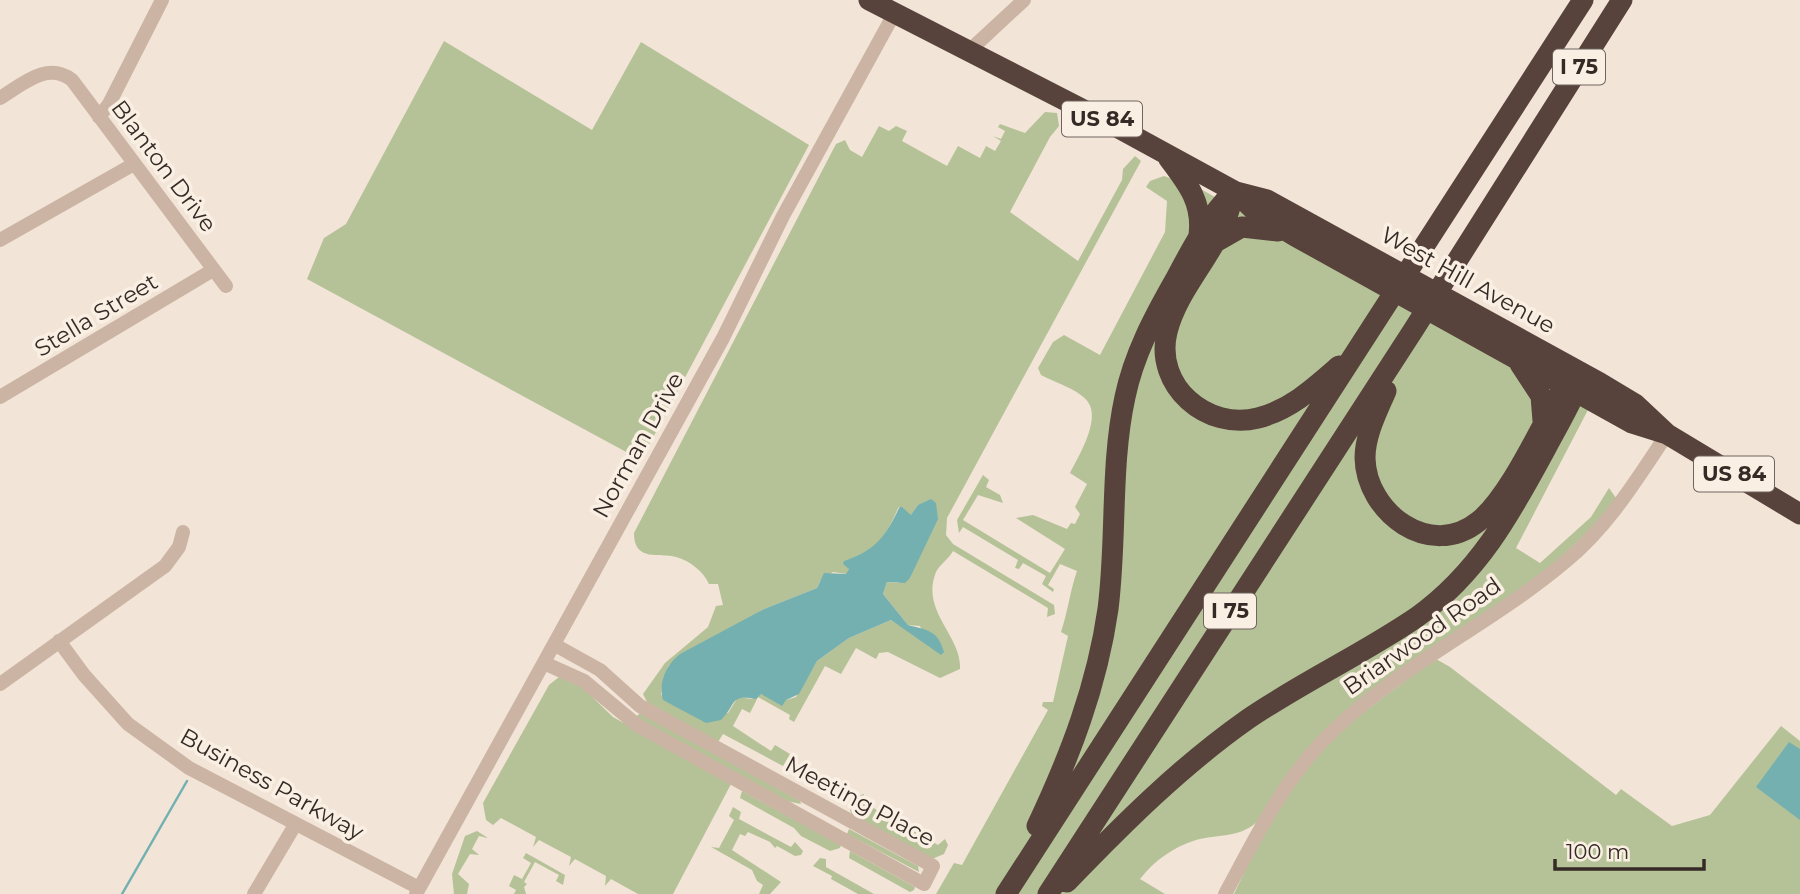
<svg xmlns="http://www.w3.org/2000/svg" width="1800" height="894" viewBox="0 0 1800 894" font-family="Montserrat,sans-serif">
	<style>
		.green { fill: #b5c297; fill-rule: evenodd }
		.water { fill: #75b0b1 }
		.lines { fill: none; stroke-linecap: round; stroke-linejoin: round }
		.stream { stroke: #75b0b1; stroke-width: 2.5 }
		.minor { stroke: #cbb4a3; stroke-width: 14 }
		.highway { stroke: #57433c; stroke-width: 21 }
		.labels { text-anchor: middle; stroke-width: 7; stroke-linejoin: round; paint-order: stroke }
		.shield { fill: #faefe3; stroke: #70655e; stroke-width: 2 }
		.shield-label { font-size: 21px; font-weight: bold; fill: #352a25 }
		.street-label { font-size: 23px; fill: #352a25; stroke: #faefe3 }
	</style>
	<rect width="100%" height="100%" fill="#f2e4d7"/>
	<!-- green -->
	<path class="green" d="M 444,41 L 592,130 L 641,42 L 809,145 L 641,460 L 307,279 L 324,238 L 346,224 Z
		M 1045,112 L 1057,113 L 1059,126 L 1050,137 L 1010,212 L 1078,261 L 1122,180 L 1123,169 L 1135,156 L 1141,161 L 947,518 L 946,535 L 953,544 L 1054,605 L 1055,614 L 1047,617 L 1048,608 L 953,551 C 949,559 940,564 936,572 C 920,611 962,636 960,669 L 940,678 L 888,652 L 879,653 L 876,659 L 856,648 L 841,674 L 825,666 L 794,722 L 789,719 L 790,715 L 758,697 L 750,713 L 742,709 L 733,726 L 771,751 L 775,745 L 790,754 L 783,766 L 723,734 L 718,742 L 647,702 L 643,694 L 665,663 L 708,627 L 716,606 L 723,605 L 718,584 L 709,584 C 703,571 690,561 676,557 C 660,552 634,563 634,533 L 836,144 L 845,140 L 850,150 L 862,157 L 879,126 L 889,131 L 896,126 L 907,131 L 902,141 L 947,166 L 958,146 L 980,158 L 986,146 L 995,151 L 1001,141 L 993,136 L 1001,139 L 1005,131 L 998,127 L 1000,124 L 1025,133 ZM 918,505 L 915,565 L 910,578 L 898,583 L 887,582 L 883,594 L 908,625 L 920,626 L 931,652 L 927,643 L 891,620 L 849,638 L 817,661 L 796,697 L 786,700 L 760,694 L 752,699 L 738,697 L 728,713 L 661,695 L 663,678 L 669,665 L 764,609 L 817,588 L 820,581 L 833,572 L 847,574 L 849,569 L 846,560 C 873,557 889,531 898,508 L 901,506 L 911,516 Z
		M 1164,176 L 1197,187 L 1590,406 L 1516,548 L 1540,563 L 1591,517 L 1609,488 L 1616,498 C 1543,597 1423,641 1333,722 C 1312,741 1296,764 1280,788 C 1273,799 1266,815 1256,823 C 1238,838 1217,834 1196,840 C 1173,847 1154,861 1140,879 L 1165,894 L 936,894 L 954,863 L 962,865 L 1048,710 L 1042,706 L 1043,702 L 1053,702 L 1068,636 L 1061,632 C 1068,611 1070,591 1077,571 L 1060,564 L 1048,585 L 1054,589 L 1053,592 L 1042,584 L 1046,576 L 1023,563 L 1019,569 L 1015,568 L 1018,560 L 963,527 L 959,533 L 957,520 L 983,475 L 989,480 L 986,487 L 1000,495 L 1003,503 L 978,495 L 963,520 L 1050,573 L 1065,549 L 1016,518 L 1033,515 L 1067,529 L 1071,523 L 1075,524 L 1080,514 L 1075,507 L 1087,484 L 1070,473 C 1078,457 1101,420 1088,402 C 1080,390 1054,382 1041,375 L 1038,368 L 1053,342 L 1064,335 L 1100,355 L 1165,232 L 1167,201 L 1146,187 L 1150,181 Z
		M 1436,659 L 1450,667 L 1616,795 L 1621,789 L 1672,826 L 1710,815 L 1781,726 L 1800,741 L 1800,894 L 1234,894 C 1254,852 1280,794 1312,760 C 1349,721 1392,690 1436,659 Z
		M 559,677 L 583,688 L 613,717 L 731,784 L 673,894 L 638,894 L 611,879 L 605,886 L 606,876 L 575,859 L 569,866 L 571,857 L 539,840 L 533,847 L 536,837 L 501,818 L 493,825 L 486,820 L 483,803 L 549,685 Z
		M 640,713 L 800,801 L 801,804 L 786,801 L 636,717 Z
		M 742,791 L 841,845 L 840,848 L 830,851 L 801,836 L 794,828 L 740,798 Z
		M 864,794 L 863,802 L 938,845 L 945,839 L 948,845 L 944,854 L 932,859 L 852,816 L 850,810 L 858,796 Z
		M 733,807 L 741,812 L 739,819 L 791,847 L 795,842 L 803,851 L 801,855 L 795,856 L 777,846 L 775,848 L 770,842 L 748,832 L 745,836 L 740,834 L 732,850 L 781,882 L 770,894 L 759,894 L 763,885 L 757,881 L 752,870 L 711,847 L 719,848 L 734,820 L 729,816 Z
		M 849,829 L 918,866 L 919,872 L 847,834 Z
		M 477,831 L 488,838 L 479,836 L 472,849 L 479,855 L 470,854 L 458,874 L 469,884 L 467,894 L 454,894 L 452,874 L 465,836 Z
		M 850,851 L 915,887 L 914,890 L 910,892 L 849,858 Z
		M 526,853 L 565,875 L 563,885 L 556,881 L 559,875 L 535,862 L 524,882 L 527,884 L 524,887 L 526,894 L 514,894 L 516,890 L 509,886 L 514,875 L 522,879 L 531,863 L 523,858 Z
		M 820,858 L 826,859 L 826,867 L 874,894 L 858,894 L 831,879 L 832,876 L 813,866 Z"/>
	<!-- water -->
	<path class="water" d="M 931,499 L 936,503 L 938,519 L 910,578 L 905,583 L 887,582 L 883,594 L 908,625 C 927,630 938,630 944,652 L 941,655 L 891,620 L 849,638 L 817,661 L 799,694 L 786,700 L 782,706 L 761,694 L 756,699 C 729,694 737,704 721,720 L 706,723 L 663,700 C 658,682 666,665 680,654 L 764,609 L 817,588 L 824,573 L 846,574 L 849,569 L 843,564 L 844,561 C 874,551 885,538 899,508 L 901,506 L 911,515 L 918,505 Z
		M 1789,742 L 1800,749 L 1800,820 L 1756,787 Z"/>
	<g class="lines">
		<!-- stream -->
		<path class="stream" d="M 122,894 L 187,781"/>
		<!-- minor -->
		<path class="minor" d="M 968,52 L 1024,0
			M 0,98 C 23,84 47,61 72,80 L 226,286
			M 99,117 L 109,104 L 162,0
			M 0,240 L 134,164
			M 0,397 L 213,270
			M 59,641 L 84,675 L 128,724 L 189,768 L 419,888
			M 544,663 L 584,681 L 637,725 L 924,884 L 933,866 L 640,706 L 600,670 L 555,645
			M 0,684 L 165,566 L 179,547 L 183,532
			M 254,894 L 295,825
			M 416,894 L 723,338 L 783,216 L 894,14
			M 1225,894 C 1254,841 1280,786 1322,742 C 1392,669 1488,627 1565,562 C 1608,527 1637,479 1667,434"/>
		<!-- highway -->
		<path class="highway" d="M 869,0 L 1115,126 L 1234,191 L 1257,213 L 1295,236 L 1632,423 L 1667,434
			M 1169,159 C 1188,184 1203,203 1199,235
			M 1236,192 L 1267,200 L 1600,383 L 1635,404 L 1667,434 L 1800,514
			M 1230,207 C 1218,252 1178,287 1167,332 C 1154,386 1207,431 1258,418 C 1290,410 1315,387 1339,366
			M 1214,243 L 1242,227 L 1278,231
			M 1520,364 L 1541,396 L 1543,421
			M 1386,391 C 1377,412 1365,435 1365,458 C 1366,512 1430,561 1479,521 C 1510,496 1541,426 1562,390
			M 1037,826 C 1070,756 1097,686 1108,609 C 1117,539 1110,466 1125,397 C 1134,354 1154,317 1175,280 C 1192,248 1208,217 1234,191
			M 1067,882 C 1123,824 1181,766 1248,719 C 1302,682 1363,654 1417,617 C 1478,573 1510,515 1545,450 C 1558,425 1573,401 1583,374
			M 1006,894 L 1583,0
			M 1048,894 L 1414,329 L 1622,0"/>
	</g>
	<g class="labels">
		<!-- shield labels -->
		<g class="shield">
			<rect x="1553" y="49.5" width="52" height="35" rx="5"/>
			<rect x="1062" y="101.5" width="80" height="35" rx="5"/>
			<rect x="1694" y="456.5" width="80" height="35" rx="5"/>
			<rect x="1204" y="593.5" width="52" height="35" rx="5"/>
		</g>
		<g class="shield-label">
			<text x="1579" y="74">I 75</text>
			<text x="1102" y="126">US 84</text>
			<text x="1734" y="481">US 84</text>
			<text x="1230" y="618">I 75</text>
		</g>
		<!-- street labels -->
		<g class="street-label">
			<text transform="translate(164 166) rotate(53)" y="8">Blanton Drive</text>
			<text transform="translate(1468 280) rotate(29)" y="8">West Hill Avenue</text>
			<text transform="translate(96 315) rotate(-31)" y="8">Stella Street</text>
			<text transform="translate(638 445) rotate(-61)" y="8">Norman Drive</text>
			<text transform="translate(1422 636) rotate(-35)" y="8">Briarwood Road</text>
			<text transform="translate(272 784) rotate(29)" y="8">Business Parkway</text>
			<text transform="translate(860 801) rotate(28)" y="8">Meeting Place</text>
		</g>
	</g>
	<!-- scale -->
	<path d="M1555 859v10h149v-10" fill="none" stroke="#352a25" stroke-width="3.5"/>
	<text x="1566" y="859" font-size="21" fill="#352a25" stroke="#faefe3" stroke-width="5" paint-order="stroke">100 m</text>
</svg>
